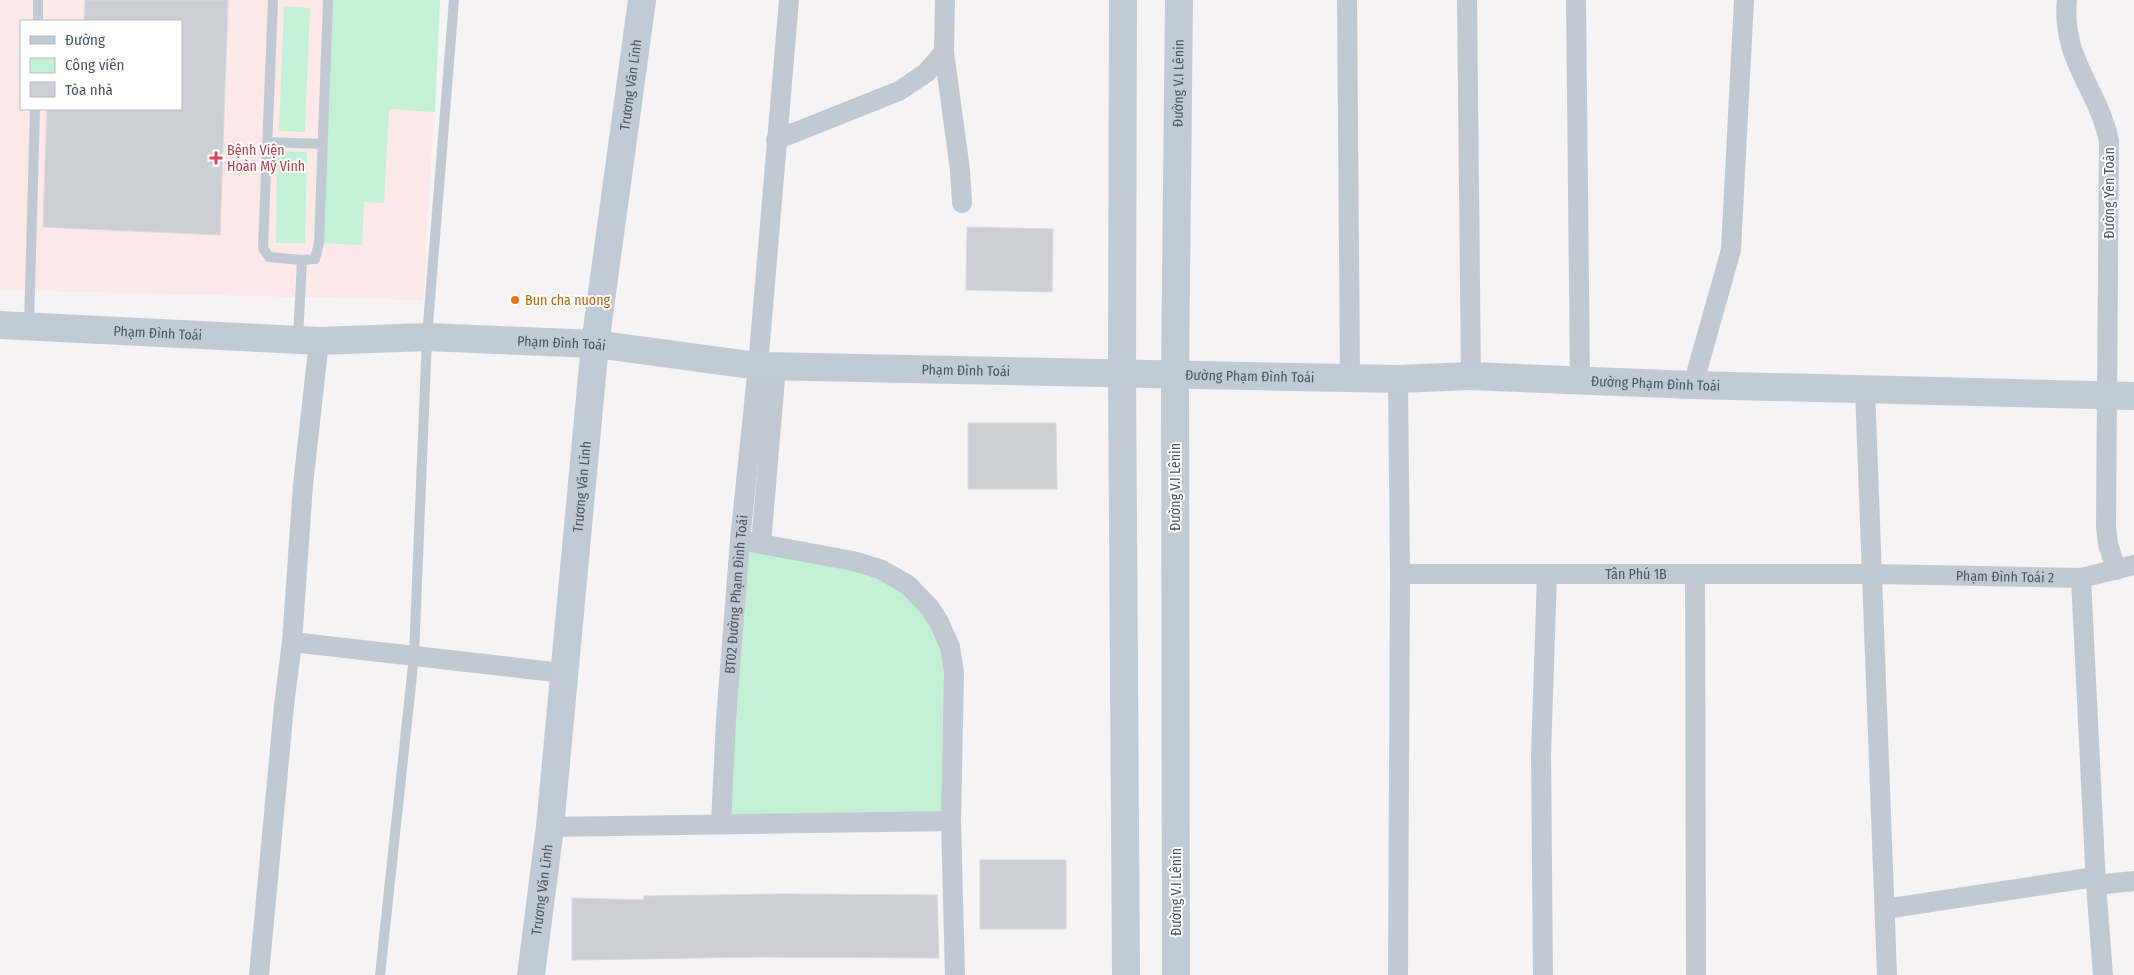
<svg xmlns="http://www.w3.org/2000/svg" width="2134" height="975" viewBox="0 0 2134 975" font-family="'Fira Sans Condensed',sans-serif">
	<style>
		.medical { fill: #fce8e6; fill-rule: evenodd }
		.green { fill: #c3f1d5 }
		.building { fill: #cdcfd5; stroke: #d7d9de }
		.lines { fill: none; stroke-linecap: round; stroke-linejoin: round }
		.lane { stroke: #c1cad2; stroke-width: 10 }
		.street { stroke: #c1cad2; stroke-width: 20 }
		.secondary { stroke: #c1cbd6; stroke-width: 28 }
		.health-dot { fill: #e0444e; stroke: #fff; stroke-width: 2 }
		.food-dot { fill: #e8710a; stroke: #fff; stroke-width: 2 }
		.labels { text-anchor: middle; stroke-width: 4; stroke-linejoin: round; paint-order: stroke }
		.street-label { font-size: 14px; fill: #4a5661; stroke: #fff }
		.health-label { font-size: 14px; fill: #be3a42; stroke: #fff; text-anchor: start }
		.food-label { font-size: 14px; fill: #c56008; stroke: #fff; text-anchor: start }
	</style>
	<rect width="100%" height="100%" fill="#f5f3f3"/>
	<!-- medical -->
	<path class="medical" d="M 0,0 L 440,0 L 423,300 L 0,290 ZM 21,21 L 181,21 L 181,109 L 21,109 Z"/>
	<!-- green -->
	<path class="green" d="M 330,0 L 440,0 L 435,112 L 389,109 L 384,203 L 364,202 L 362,245 L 319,243 Z
		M 284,6 L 310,8 L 305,132 L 279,131 Z
		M 277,151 L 307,152 L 305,243 L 276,243 Z
		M 740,540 L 880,569 L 945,635 L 951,821 L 721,824 Z"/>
	<!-- building -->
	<path class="building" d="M 85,0 L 228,0 L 220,235 L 43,227 L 47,109 L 181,109 L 181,21 L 84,21 Z
		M 967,227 L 1053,229 L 1052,292 L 966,290 Z
		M 968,423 L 1056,423 L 1057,489 L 968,489 Z
		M 980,860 L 1066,860 L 1066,929 L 980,929 Z
		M 782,894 L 937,895 L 939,958 L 758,957 L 572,960 L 572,898 L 644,900 L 644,896 Z"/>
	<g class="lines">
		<!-- lane -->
		<path class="lane" d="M 273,0 L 263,248 L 269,257 L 302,260 L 298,339
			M 38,21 L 38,0
			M 267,142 L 322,144
			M 302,260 L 315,259 L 319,243 L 328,0
			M 29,325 L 35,109
			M 380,975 L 414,656 L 427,337 L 454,0"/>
		<!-- street -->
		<g class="street">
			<path d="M 945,0 L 944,52 L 960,170 L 962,203"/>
			<path d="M 1347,0 L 1350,377"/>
			<path d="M 1467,0 L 1471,376"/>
			<path d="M 1576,0 L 1580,380"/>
			<path d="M 2067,0 C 2061,59 2098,88 2109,141 L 2106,526 L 2108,544 L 2116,570"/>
			<path d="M 776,140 L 899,91 L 926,73 L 944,52"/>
			<path d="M 1398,379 L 1400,574 L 1398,975"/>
			<path d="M 1693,385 L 1731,250 L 1744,0"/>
			<path d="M 1865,389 L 1887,975"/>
			<path d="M 740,540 L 853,561 L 880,569 L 908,585 L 930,608 L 939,622 L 950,647 L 954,672 L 951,821 L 955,975"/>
			<path d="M 761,544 L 776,367"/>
			<path id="s1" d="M 1400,574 L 1873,574 L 2081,578 L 2134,565"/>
			<path d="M 1695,575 L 1696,975"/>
			<path d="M 2081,578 L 2096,885 L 2103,975"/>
			<path d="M 292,642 L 563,673"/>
			<path id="s2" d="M 721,824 L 726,720 L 740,540 L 758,366 L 789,0"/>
			<path d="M 550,827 L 951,821"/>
			<path d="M 2096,885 L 2134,881"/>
			<path d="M 1885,909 L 2095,877"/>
			<path d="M 259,975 L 284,706 L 292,642 L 303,485 L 319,341"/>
			<path d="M 1543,975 L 1541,755 L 1547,575"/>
		</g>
		<!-- secondary -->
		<g class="secondary">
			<path d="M 1123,0 L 1122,373 L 1126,975"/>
			<path id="s3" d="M 0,325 L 319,341 L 427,337 L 595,344 L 758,366 L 1398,379 L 1471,376 L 1693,385 L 2134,396"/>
			<path id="s4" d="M 531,975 L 550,827 L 595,344 L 642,0"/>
			<path id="s5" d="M 1176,975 L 1175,373 L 1179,0"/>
		</g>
	</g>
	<!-- markers -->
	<path class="health-dot" d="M213.5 150.5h5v5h5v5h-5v5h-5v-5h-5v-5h5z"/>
	<circle class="food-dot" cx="515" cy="300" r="5"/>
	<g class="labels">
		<!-- street labels -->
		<g class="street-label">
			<text dy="5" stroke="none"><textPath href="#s5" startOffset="892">Đường V.I Lênin</textPath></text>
			<text dy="5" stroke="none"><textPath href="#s4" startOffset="896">Trương Văn Lĩnh</textPath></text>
			<text transform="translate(2109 193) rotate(-90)" y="5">Đường Yên Toàn</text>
			<text dy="5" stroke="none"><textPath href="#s3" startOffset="158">Phạm Đình Toái</textPath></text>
			<text dy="5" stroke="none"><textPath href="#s3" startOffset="562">Phạm Đình Toái</textPath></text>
			<text dy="5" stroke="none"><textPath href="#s3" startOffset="968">Phạm Đình Toái</textPath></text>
			<text dy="5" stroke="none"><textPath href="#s3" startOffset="1252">Đường Phạm Đình Toái</textPath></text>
			<text dy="5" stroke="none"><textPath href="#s3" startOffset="1658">Đường Phạm Đình Toái</textPath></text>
			<text dy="5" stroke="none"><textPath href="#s4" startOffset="491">Trương Văn Lĩnh</textPath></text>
			<text transform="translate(1175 487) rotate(-90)" y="5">Đường V.I Lênin</text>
			<text dy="5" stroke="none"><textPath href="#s1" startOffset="236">Tân Phú 1B</textPath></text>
			<text dy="5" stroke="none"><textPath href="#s1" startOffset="605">Phạm Đình Toái 2</textPath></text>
			<text dy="5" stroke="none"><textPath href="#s2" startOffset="230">BT02 Đường Phạm Đình Toái</textPath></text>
			<text dy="5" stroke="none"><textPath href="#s4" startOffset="86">Trương Văn Lĩnh</textPath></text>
			<text transform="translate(1176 892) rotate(-90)" y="5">Đường V.I Lênin</text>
		</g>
		<!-- health labels -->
		<g class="health-label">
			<text x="227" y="155">Bệnh Viện<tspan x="227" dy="16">Hoàn Mỹ Vinh</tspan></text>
		</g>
		<!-- food labels -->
		<g class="food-label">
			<text x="525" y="305">Bun cha nuong</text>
		</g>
	</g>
	<!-- legend -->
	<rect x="20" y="20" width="162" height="90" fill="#ffffff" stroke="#b7bbc0"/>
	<rect x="30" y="36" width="25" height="8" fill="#c1cbd6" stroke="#b7bbc0"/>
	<text x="65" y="45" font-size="15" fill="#4a5661">Đường</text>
	<rect x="30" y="58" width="25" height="15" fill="#c3f1d5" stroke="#b7bbc0"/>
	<text x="65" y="70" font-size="15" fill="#4a5661">Công viên</text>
	<rect x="30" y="82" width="25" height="15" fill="#cdcfd5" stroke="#b7bbc0"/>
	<text x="65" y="95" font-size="15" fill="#4a5661">Tòa nhà</text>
</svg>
